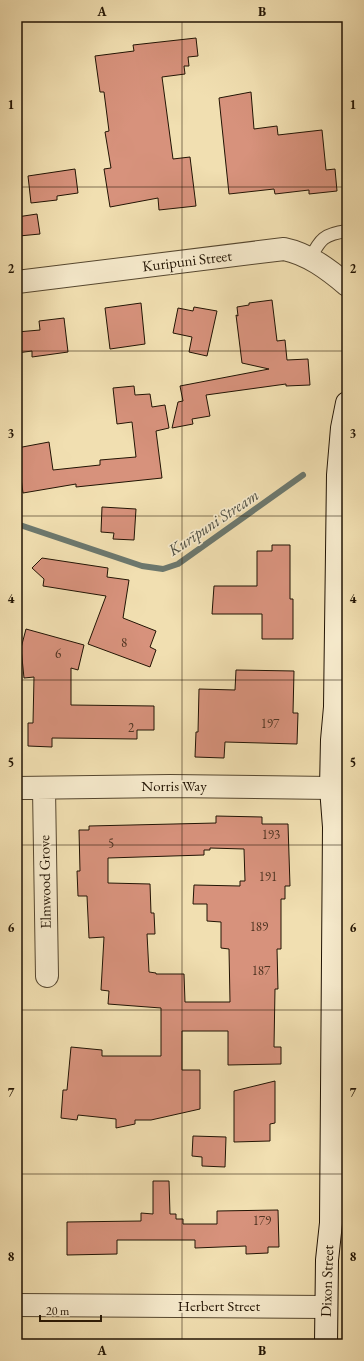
<svg xmlns="http://www.w3.org/2000/svg" width="364" height="1361" viewBox="0 0 364 1361" font-family="'EB Garamond',serif">
	<style>
		.lines { fill: none; stroke-linecap: round; stroke-linejoin: round }
		.stream { stroke: #6c786e; stroke-width: 6 }
		.building { fill: #d7927c; stroke: #221404; fill-rule: evenodd }
		.service-casing { stroke: #56472f; stroke-width: 14 }
		.minor-casing { stroke: #56472f; stroke-width: 24 }
		.tertiary-casing { stroke: #56472f; stroke-width: 24 }
		.secondary-casing { stroke: #221404; stroke-width: 24 }
		.service { stroke: #f6eacc; stroke-width: 12 }
		.minor { stroke: #f6eacc; stroke-width: 22 }
		.tertiary { stroke: #f6eacc; stroke-width: 22 }
		.secondary { stroke: #f6eacc; stroke-width: 22 }
		.grid { fill: none; stroke: #221404; stroke-width: 1; stroke-opacity: 0.55 }
		.labels { text-anchor: middle; stroke-width: 3.5; stroke-linejoin: round; paint-order: stroke }
		.number-label { font-size: 13px; fill: #4f3422 }
		.street-label { font-size: 15px; fill: #221404; stroke: #f6eacc }
		.water-label { font-size: 16px; font-style: italic; fill: #4d4e42; stroke: #f6eacc }
		.neatline { fill: none; stroke: #221404; stroke-width: 1.5 }
		.grid-label { font-size: 13px; text-anchor: middle; font-weight: bold; fill: #221404 }
	</style>
	<rect width="100%" height="100%" fill="#f1dfb1"/>
	<filter id="stains"><feTurbulence type="fractalNoise" baseFrequency=".005" numOctaves="4"/><feColorMatrix values="0 0 0 0 .2 0 0 0 0 .09 0 0 0 0 .02 0 0 0 .5 -.17"/></filter>
	<radialGradient id="worn" r=".72"><stop offset=".6" stop-color="#630" stop-opacity="0"/><stop offset="1" stop-color="#630" stop-opacity=".3"/></radialGradient>
	<g class="lines">
		<!-- stream -->
		<path class="stream" d="M 17,524 L 142,566 L 163,569 L 178,564 L 303,475"/>
	</g>
	<!-- building -->
	<path class="building" d="M 196,38 L 198,56 L 188,57 L 189,66 L 184,66 L 185,74 L 162,77 L 173,159 L 190,157 L 196,206 L 159,210 L 158,198 L 110,207 L 104,169 L 111,168 L 105,132 L 109,131 L 104,92 L 100,92 L 95,56 L 134,51 L 133,45 Z
		M 251,92 L 254,129 L 277,126 L 278,135 L 322,130 L 326,170 L 335,169 L 337,191 L 309,194 L 309,190 L 275,194 L 274,189 L 229,194 L 219,98 Z
		M 75,169 L 78,193 L 57,196 L 57,200 L 31,203 L 28,176 Z
		M 37,214 L 40,234 L 19,236 L 17,217 Z
		M 272,300 L 277,341 L 285,340 L 287,360 L 308,359 L 310,385 L 286,386 L 286,384 L 206,395 L 210,416 L 192,419 L 193,424 L 172,428 L 178,402 L 183,401 L 180,386 L 269,369 L 242,363 L 236,315 L 238,316 L 237,307 L 249,305 L 249,303 Z
		M 141,303 L 145,344 L 110,349 L 105,308 Z
		M 194,307 L 217,311 L 207,356 L 189,352 L 192,337 L 173,333 L 178,308 L 193,311 Z
		M 64,318 L 68,352 L 32,357 L 32,351 L 17,353 L 17,332 L 40,330 L 39,321 Z
		M 134,386 L 135,395 L 150,394 L 152,407 L 165,405 L 169,428 L 156,431 L 162,478 L 76,487 L 76,484 L 23,493 L 17,448 L 49,442 L 53,470 L 100,465 L 100,460 L 136,457 L 132,422 L 117,424 L 113,388 Z
		M 102,507 L 136,509 L 134,540 L 113,539 L 114,533 L 101,532 Z
		M 272,545 L 290,545 L 290,599 L 293,599 L 293,639 L 262,639 L 262,614 L 212,614 L 214,586 L 257,586 L 257,551 L 272,551 Z
		M 42,558 L 108,568 L 107,577 L 129,580 L 123,618 L 156,631 L 150,647 L 156,650 L 150,667 L 88,644 L 106,596 L 43,586 L 44,579 L 32,568 Z
		M 26,629 L 84,645 L 78,670 L 71,668 L 71,705 L 154,706 L 154,730 L 137,730 L 137,739 L 52,738 L 52,747 L 28,746 L 28,723 L 33,723 L 34,677 L 24,678 L 21,648 Z
		M 236,670 L 294,671 L 293,713 L 298,713 L 297,744 L 225,742 L 224,758 L 195,757 L 196,732 L 198,732 L 199,689 L 235,690 Z
		M 216,816 L 262,817 L 262,824 L 288,824 L 290,886 L 285,886 L 285,899 L 281,899 L 281,949 L 277,949 L 278,989 L 275,989 L 274,1047 L 281,1047 L 281,1064 L 228,1065 L 228,1031 L 182,1031 L 182,1070 L 200,1070 L 200,1109 L 151,1120 L 135,1120 L 135,1124 L 116,1128 L 116,1119 L 78,1115 L 77,1120 L 61,1118 L 63,1090 L 67,1090 L 71,1047 L 102,1050 L 102,1056 L 161,1056 L 161,1008 L 108,1004 L 109,991 L 101,990 L 104,937 L 89,938 L 87,896 L 78,896 L 77,871 L 80,871 L 79,830 L 89,830 L 89,826 L 216,823 ZM 210,848 L 244,849 L 245,881 L 240,881 L 240,886 L 194,885 L 193,904 L 207,904 L 207,921 L 221,922 L 221,948 L 229,949 L 230,1002 L 185,1002 L 184,974 L 156,974 L 156,973 L 149,972 L 147,934 L 155,934 L 154,913 L 151,913 L 150,884 L 108,883 L 108,858 L 204,855 L 204,850 L 210,850 Z
		M 275,1081 L 275,1123 L 270,1124 L 270,1141 L 234,1142 L 234,1091 Z
		M 193,1136 L 226,1137 L 225,1167 L 202,1166 L 202,1157 L 192,1156 Z
		M 153,1181 L 169,1181 L 170,1214 L 176,1214 L 176,1219 L 183,1219 L 183,1224 L 217,1224 L 217,1211 L 278,1210 L 279,1247 L 268,1247 L 268,1253 L 246,1254 L 246,1246 L 195,1248 L 195,1240 L 117,1240 L 117,1254 L 67,1255 L 67,1222 L 141,1221 L 141,1213 L 153,1214 Z"/>
	<g class="lines">
		<defs>
			<path id="service" d="M 310,259 C 320,239 324,234 347,231"/>
			<path id="minor" d="M 17,788 L 170,786 L 331,788
				M 44,789 L 47,976
				M 17,1305 L 326,1307"/>
			<path id="tertiary" d="M 17,282 L 284,249 C 308,254 328,269 347,285"/>
			<path id="secondary" d="M 326,1344 L 327,1260 L 331,1223 L 334,827 L 331,788 L 332,740 L 335,707 L 338,475 L 342,428 L 347,403"/>
		</defs>
		<!-- service casing -->
		<use href="#service" class="service-casing"/>
		<!-- minor casing -->
		<use href="#minor" class="minor-casing"/>
		<!-- tertiary casing -->
		<use href="#tertiary" class="tertiary-casing"/>
		<!-- secondary casing -->
		<use href="#secondary" class="secondary-casing"/>
		<!-- service -->
		<use href="#service" class="service"/>
		<!-- minor -->
		<use href="#minor" class="minor"/>
		<!-- tertiary -->
		<use href="#tertiary" class="tertiary"/>
		<!-- secondary -->
		<use href="#secondary" class="secondary"/>
	</g>
	<!-- grid -->
	<path class="grid" d="M 182,17 L 182,1344M 17,187 L 347,187M 17,351 L 347,351M 17,516 L 347,516M 17,680 L 347,680M 17,845 L 347,845M 17,1010 L 347,1010M 17,1174 L 347,1174"/>
	<g class="labels">
		<!-- number labels -->
		<g class="number-label">
			<text x="124" y="647">8</text>
			<text x="58" y="658">6</text>
			<text x="270" y="728">197</text>
			<text x="131" y="732">2</text>
			<text x="271" y="839">193</text>
			<text x="111" y="848">5</text>
			<text x="268" y="881">191</text>
			<text x="259" y="931">189</text>
			<text x="261" y="975">187</text>
			<text x="262" y="1225">179</text>
		</g>
		<!-- street labels -->
		<g class="street-label">
			<text transform="translate(187 261) rotate(-7)" y="5">Kuripuni Street</text>
			<text x="174" y="791">Norris Way</text>
			<text transform="translate(45 882) rotate(-91)" y="5">Elmwood Grove</text>
			<text transform="translate(327 1281) rotate(-88)" y="5">Dixon Street</text>
			<text x="219" y="1311">Herbert Street</text>
		</g>
		<!-- water labels -->
		<g class="water-label">
			<text transform="translate(213 522) rotate(-34)" y="6">Kurīpuni Stream</text>
		</g>
	</g>
	<!-- margin -->
	<rect width="364" height="1361" fill="none" stroke="#f1dfb1" stroke-width="44"/>
	<!-- scale -->
	<path d="M40 1315v6h61v-6" fill="none" stroke="#221404" stroke-width="2"/>
	<text x="46" y="1315" font-size="12" fill="#221404" stroke="#f6eacc" stroke-width="3" paint-order="stroke">20 m</text>
	<rect x="22" y="22" width="320" height="1317" class="neatline"/>
	<g class="grid-label">
		<text x="102" y="16">A</text>
		<text x="262" y="16">B</text>
		<text x="11" y="109">1</text>
		<text x="353" y="109">1</text>
		<text x="11" y="273">2</text>
		<text x="353" y="273">2</text>
		<text x="11" y="438">3</text>
		<text x="353" y="438">3</text>
		<text x="11" y="603">4</text>
		<text x="353" y="603">4</text>
		<text x="11" y="767">5</text>
		<text x="353" y="767">5</text>
		<text x="11" y="932">6</text>
		<text x="353" y="932">6</text>
		<text x="11" y="1097">7</text>
		<text x="353" y="1097">7</text>
		<text x="11" y="1261">8</text>
		<text x="353" y="1261">8</text>
		<text x="102" y="1355">A</text>
		<text x="262" y="1355">B</text>
	</g>
	<rect width="100%" height="100%" filter="url(#stains)"/>
	<rect width="100%" height="100%" fill="url(#worn)"/>
</svg>
